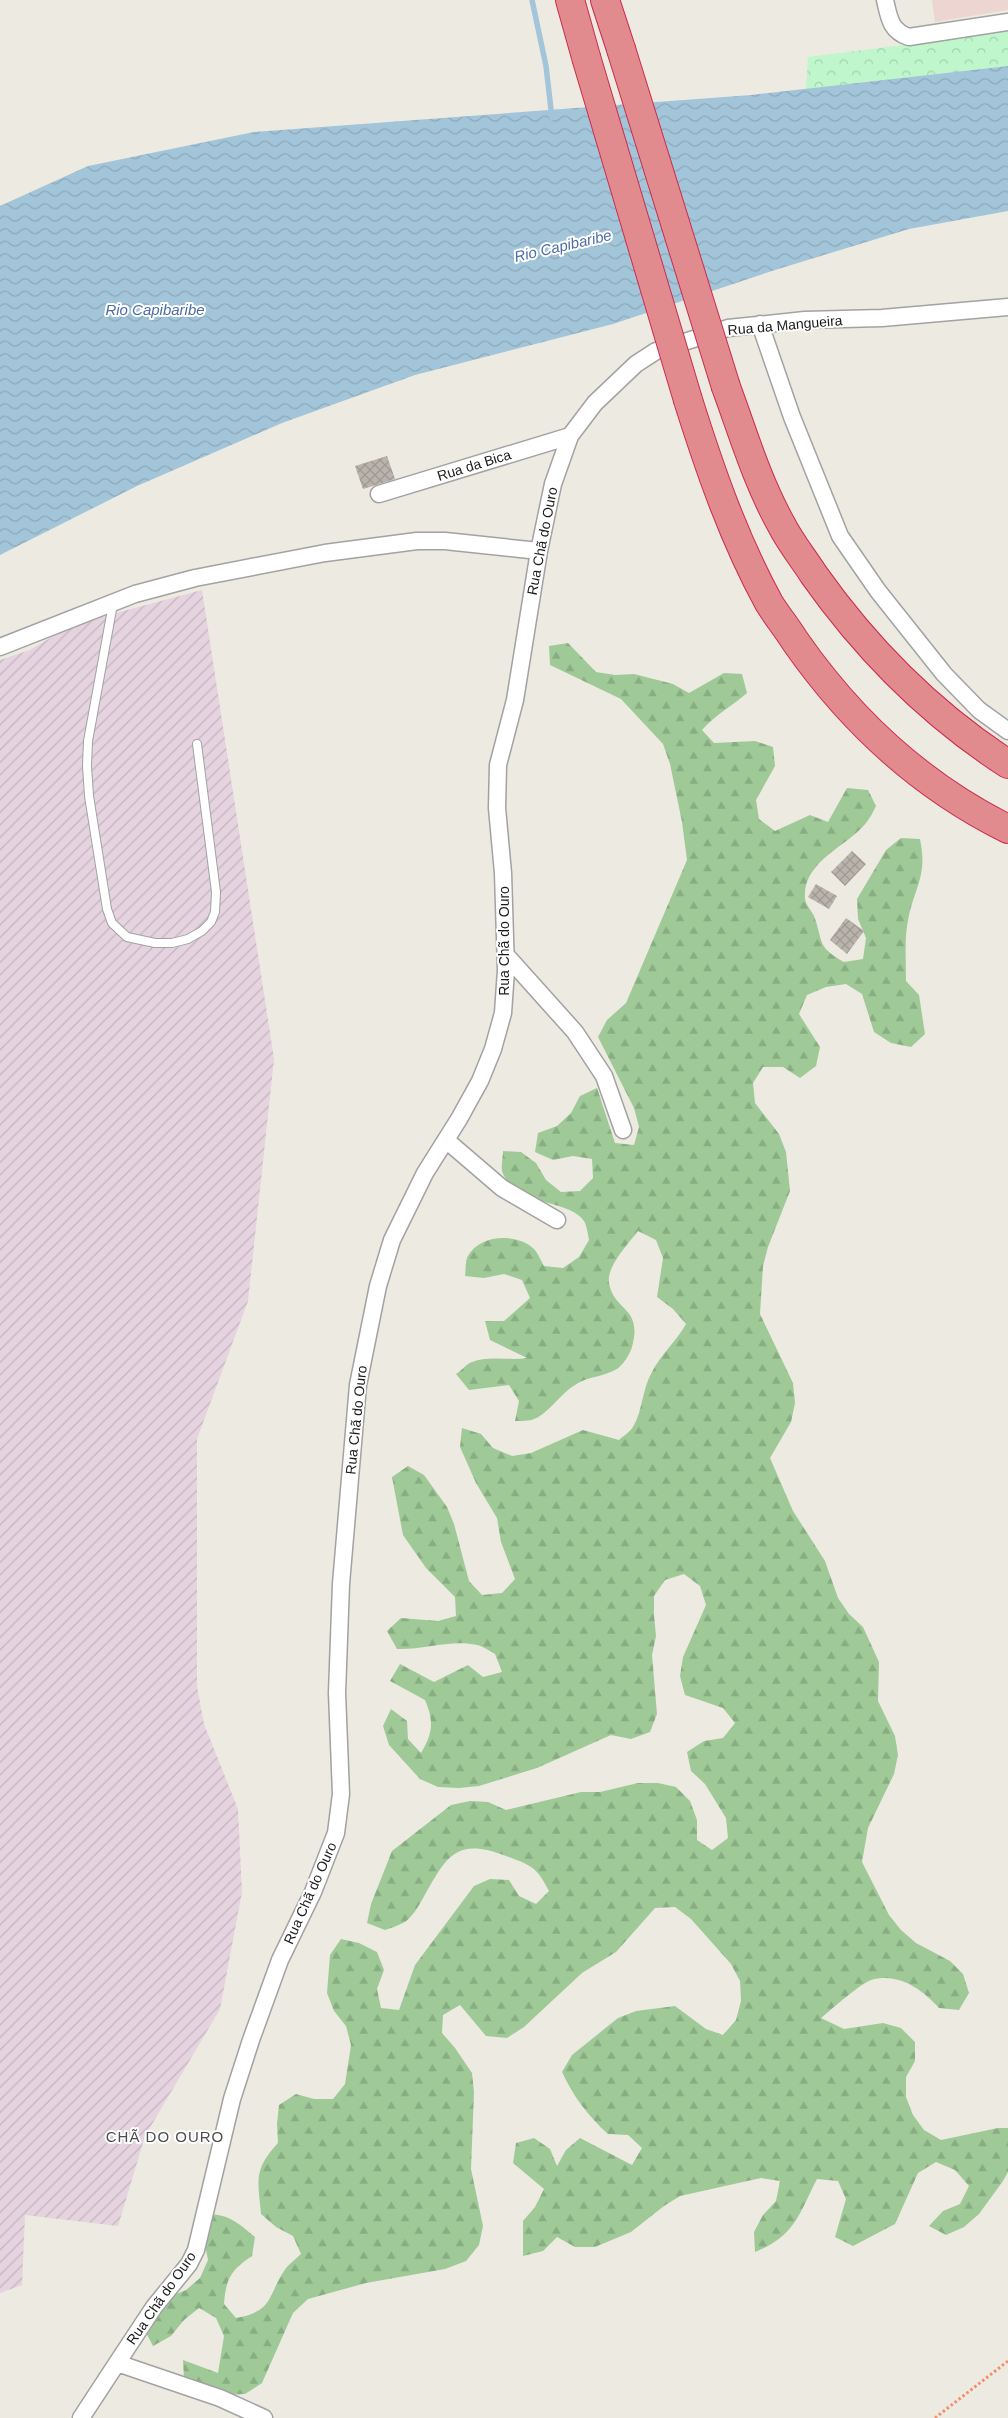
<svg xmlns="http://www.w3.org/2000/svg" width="1008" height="2418" viewBox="0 0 1008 2418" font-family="Helvetica,sans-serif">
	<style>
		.commercial { fill: #edd6d1 }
		.industrial { fill: url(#industrial-furrows) }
		.forest { fill: url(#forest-firs) }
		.park { fill: url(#park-crowns) }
		.water { fill: url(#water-waves) }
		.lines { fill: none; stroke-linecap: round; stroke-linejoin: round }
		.stream { stroke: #a3c5d9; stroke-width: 5.5 }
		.building { fill: url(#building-cross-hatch) }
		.lane-casing { stroke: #a2a2a2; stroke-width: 10 }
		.street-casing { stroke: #a2a2a2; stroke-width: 19 }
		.highway-casing { stroke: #ce2b4c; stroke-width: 30 }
		.path { stroke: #f38d6c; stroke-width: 3; stroke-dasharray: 2.5 2.5; stroke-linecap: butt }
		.lane { stroke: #fff; stroke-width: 8 }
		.street { stroke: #fff; stroke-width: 16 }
		.highway { stroke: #e18b8f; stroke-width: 28 }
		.highway-bridge-casing { stroke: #ce2b4c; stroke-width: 30; stroke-linecap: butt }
		.highway-bridge { stroke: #e18b8f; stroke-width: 28 }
		.labels { text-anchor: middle; stroke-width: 4; stroke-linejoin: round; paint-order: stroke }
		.street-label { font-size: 14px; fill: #1b1b1b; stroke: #fff }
		.water-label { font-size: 15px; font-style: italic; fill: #4d6da6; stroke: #fff }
		.neighbourhood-label { font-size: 15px; letter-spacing: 1px; fill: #4e4e4e; stroke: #fff }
	</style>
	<defs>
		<pattern id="industrial-furrows" width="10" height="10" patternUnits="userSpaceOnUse" patternTransform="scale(1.25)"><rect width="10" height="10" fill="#e5d3df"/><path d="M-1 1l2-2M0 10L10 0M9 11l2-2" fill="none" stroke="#c4b5bf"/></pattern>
		<pattern id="forest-firs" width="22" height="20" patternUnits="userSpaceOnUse" patternTransform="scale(1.25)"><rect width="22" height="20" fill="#9fca98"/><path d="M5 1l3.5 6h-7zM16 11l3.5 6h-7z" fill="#88ad82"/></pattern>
		<pattern id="park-crowns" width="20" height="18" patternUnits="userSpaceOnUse" patternTransform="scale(1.25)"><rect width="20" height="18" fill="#bff6cb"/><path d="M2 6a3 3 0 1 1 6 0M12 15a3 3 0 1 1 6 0" fill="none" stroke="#a4d2ae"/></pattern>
		<pattern id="water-waves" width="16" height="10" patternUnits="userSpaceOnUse" patternTransform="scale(1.25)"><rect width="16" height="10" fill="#a3c5d9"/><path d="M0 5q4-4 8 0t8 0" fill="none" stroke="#8ca9ba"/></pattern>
		<pattern id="building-cross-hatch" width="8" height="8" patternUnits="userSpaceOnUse" patternTransform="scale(1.25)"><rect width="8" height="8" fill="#b9b3ab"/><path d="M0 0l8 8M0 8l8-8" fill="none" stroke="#9e9993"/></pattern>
	</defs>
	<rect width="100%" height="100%" fill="#edeae1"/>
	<!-- commercial -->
	<path class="commercial" d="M 932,0 L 1008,0 L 1008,10 L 935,22 Z"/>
	<!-- industrial -->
	<path class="industrial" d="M 202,590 L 274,1059 L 248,1301 L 197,1439 L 197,1687 L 204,1724 L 238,1809 L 242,1892 L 220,2009 L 145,2136 L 118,2226 L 25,2215 L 22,2285 L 0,2293 L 0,660 L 30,650 L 57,634 L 101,617 Z"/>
	<!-- forest -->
	<path class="forest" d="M 568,643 L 596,672 L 615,675 L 634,674 L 673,684 L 689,693 L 724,673 L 742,674 L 747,693 C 732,706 715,715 702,730 L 714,743 L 755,741 L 773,747 L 775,766 L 756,800 L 759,819 L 775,831 L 810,815 L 828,822 L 847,788 L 868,790 L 876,806 C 873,812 870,818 866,823 C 847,847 802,861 805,899 C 806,905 811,910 814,916 C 824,943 816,946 844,962 L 863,959 L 866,938 L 858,919 L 857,899 L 886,850 L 901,838 L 920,839 C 927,874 917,883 909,915 C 904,937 906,959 906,981 L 919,995 L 925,1034 L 911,1047 L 891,1043 L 874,1032 L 862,994 L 846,984 L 826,987 L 807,995 L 799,1014 L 820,1047 L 816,1066 L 800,1078 L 783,1067 L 763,1067 L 753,1083 L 755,1103 L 779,1134 L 786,1152 L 790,1191 L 768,1247 L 763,1266 L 760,1314 L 793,1383 L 795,1403 L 791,1422 L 770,1458 L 793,1511 L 825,1561 L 838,1598 L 849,1614 L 863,1627 L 879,1662 L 878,1701 L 895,1736 L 898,1755 L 894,1774 L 868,1828 L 862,1862 L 889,1915 L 901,1930 L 916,1943 L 950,1961 L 963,1974 L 969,1993 L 959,2010 L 939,2008 C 922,1989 898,1972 871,1980 C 860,1984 832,2009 821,2018 L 844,2029 L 883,2023 L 901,2028 L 915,2042 L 915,2061 L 906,2077 L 906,2097 L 913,2115 L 924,2130 L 941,2140 L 998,2128 L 1008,2128 L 1008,2172 L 1003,2181 L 979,2214 L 964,2227 L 946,2235 L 929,2226 L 943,2211 L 960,2204 L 969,2186 L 955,2170 L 936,2162 L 918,2173 L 895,2224 L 853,2246 L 835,2237 L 846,2199 L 838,2181 L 817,2179 C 799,2214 795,2236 755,2252 L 754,2232 L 763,2215 L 776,2201 L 780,2181 L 761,2178 L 680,2196 L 664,2206 L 631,2232 L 595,2247 L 575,2247 L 557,2237 L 543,2251 L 523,2256 L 523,2221 L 535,2207 L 544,2189 L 513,2163 L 516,2143 L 534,2138 L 550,2149 L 557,2166 L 566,2150 L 580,2138 L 632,2165 L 642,2148 L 628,2135 L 608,2134 C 588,2116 573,2096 562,2072 L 572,2055 L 618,2018 L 636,2011 L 675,2006 L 706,2029 L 723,2035 L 736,2020 L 741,2001 L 740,1981 L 731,1964 L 691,1919 L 675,1907 L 655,1908 L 616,1952 L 582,1973 L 524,2027 L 507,2038 L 486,2036 L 460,2005 L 443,2015 L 442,2033 L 455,2048 L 472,2073 L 474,2092 L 471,2169 L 483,2226 L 479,2245 L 466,2261 L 445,2269 L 366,2283 L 308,2299 L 293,2313 L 262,2383 L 245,2394 L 224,2395 L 184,2379 L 183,2360 L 218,2373 L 224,2336 L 216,2318 L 199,2308 L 184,2320 L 171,2336 L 153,2346 L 144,2329 L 167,2298 L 186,2290 L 200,2278 L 208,2260 L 204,2240 L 205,2214 C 229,2214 237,2222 255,2237 L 252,2256 C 231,2270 226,2278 224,2304 L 236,2318 C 275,2311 267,2295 286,2268 C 290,2263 296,2259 301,2254 L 293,2236 L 276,2227 L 261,2214 C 258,2180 253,2170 278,2143 L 277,2124 L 279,2105 L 296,2094 L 314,2099 L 333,2099 L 345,2084 L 351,2045 L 346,2026 L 334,2011 L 327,1993 L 330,1955 L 341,1939 L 359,1943 L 377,1952 L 384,1970 L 377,1989 L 381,2008 L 399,2010 L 415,1965 L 474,1886 L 490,1879 L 509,1880 L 519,1896 L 536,1904 L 549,1891 C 537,1867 531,1865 506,1856 C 454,1836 446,1858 422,1900 C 418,1907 411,1919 403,1923 C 397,1926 391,1928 385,1930 L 367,1923 L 371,1904 L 392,1851 L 451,1805 L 470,1801 L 488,1802 L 506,1810 L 581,1792 L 600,1792 L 638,1783 L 658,1783 L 676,1787 L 690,1801 L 697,1820 L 697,1840 L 712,1850 L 728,1838 L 726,1818 L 705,1784 L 691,1771 L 687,1752 L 704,1741 L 723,1738 L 735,1723 L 723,1708 L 685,1695 L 680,1676 L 683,1657 L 706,1605 L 700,1586 L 684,1574 L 665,1580 L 654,1596 L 654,1615 L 656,1636 L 652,1655 L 657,1714 L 650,1732 L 631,1739 L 611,1735 L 537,1768 L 479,1786 L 459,1788 L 438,1787 L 420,1779 L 389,1745 L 383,1726 L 391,1709 L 407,1721 L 408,1739 L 421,1753 C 433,1733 434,1721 425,1700 L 390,1681 L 400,1664 L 434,1682 L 468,1665 L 483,1677 L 502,1672 L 495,1654 C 489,1651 483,1646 477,1645 C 452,1639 423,1650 397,1649 L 387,1631 L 401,1618 L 438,1621 L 456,1616 L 455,1597 L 426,1568 L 403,1535 L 392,1477 L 408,1466 L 424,1475 L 447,1507 L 454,1524 L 469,1581 L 482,1595 L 502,1593 L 515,1579 L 501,1542 L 497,1518 L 476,1483 L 460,1447 L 462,1428 L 481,1434 L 493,1448 L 512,1456 L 531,1453 L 583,1430 L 619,1440 C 623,1436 630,1432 633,1427 C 643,1410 642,1389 652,1372 C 661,1354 676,1342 686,1324 L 673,1309 L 657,1297 L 663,1258 L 656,1240 L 638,1231 C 629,1243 606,1267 609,1283 C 614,1312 643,1306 632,1347 C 630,1354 623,1365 617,1369 C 604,1377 588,1376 575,1385 C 561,1393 548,1414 534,1419 C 529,1421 521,1421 515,1421 L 519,1401 L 509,1385 L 469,1390 L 456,1374 C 461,1371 466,1364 472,1362 C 489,1355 509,1361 527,1358 L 490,1340 L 485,1321 L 504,1321 L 530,1298 L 522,1280 L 504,1274 L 484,1278 L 465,1276 C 466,1270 465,1261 468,1256 C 480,1234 517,1233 534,1249 C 538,1253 541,1261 544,1266 L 563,1268 L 579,1257 L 589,1240 C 588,1235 587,1226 584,1221 C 570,1199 513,1206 502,1171 C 501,1166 503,1157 503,1151 L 521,1152 L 536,1163 L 546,1180 L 561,1192 L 580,1191 L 593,1178 L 592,1159 L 573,1156 L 553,1160 L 535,1152 L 538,1133 L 557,1126 L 571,1113 L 580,1096 L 597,1088 L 615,1143 L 634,1145 L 639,1127 L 634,1108 L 598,1037 L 607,1020 L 626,1003 L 687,860 L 682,822 L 670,764 L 663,744 L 621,699 L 550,665 L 549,646 Z"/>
	<!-- park -->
	<path class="park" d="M 1008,28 L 1008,66 L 806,89 L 808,57 L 919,43 Z"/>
	<!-- water -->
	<path class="water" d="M 1008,66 L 1008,211 L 909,229 L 775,270 L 613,324 L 415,375 L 282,423 L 137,486 L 0,555 L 0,206 L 88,166 L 254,132 L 751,95 Z"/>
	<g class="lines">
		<!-- stream -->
		<path class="stream" d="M 532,0 L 546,66 L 552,118"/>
	</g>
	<!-- building -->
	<path class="building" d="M 387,456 L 395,479 L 363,489 L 355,466 Z
		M 852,851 L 866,864 L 845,886 L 831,872 Z
		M 816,884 L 837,896 L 829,909 L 808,897 Z
		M 846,918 L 864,931 L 847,954 L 830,940 Z"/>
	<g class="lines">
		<defs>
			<path id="lane" d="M 113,604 L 88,741 L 87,766 L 89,796 L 107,909 L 112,923 L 127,937 L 155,943 L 172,943 L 188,939 L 202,931 L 211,922 L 215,912 L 216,892 L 197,744"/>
			<path id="street" d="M 885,0 C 889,17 890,31 909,37 L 1008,22
				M 760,324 L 792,417 L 840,536 L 878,591 L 944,674 L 979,710 L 1008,731
				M 379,494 L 570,436
				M 0,647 L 135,594 L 195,578 L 325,553 L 417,541 L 445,541 L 539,551
				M 506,955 L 575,1032 L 604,1076 L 623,1130
				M 446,1140 L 502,1188 L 557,1220
				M 117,2363 L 154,2307 L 189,2264 L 196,2250 L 232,2099 L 251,2040 L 280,1960 L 313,1892 L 336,1833 L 341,1794 L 337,1693 L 341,1584 L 358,1385 L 378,1286 L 392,1240 L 425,1173 L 459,1119 L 480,1081 L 493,1049 L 503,1013 L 506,970 L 503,873 L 497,808 L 498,765 L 515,700 L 539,551 L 553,484 L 570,436 L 595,403 L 636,364 L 656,351 L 728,328 L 805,320 L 882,318 L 1008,307
				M 81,2418 L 117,2363 L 220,2398 L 264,2418"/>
			<path id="highway" d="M 570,0 L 586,57
				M 605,0 L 621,49
				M 726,387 C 743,433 757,481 781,524 C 790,542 803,558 814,575 C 867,650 931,714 1008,764
				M 688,400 C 710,470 734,539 769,603 C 777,616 787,628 795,641 C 850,720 921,786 1008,829"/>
		</defs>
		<!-- lane casing -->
		<use href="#lane" class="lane-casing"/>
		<!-- street casing -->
		<use href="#street" class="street-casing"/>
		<!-- highway casing -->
		<use href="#highway" class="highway-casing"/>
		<!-- path -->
		<path class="path" d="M 935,2418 L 1008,2361"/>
		<!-- lane -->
		<use href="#lane" class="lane"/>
		<!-- street -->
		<use href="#street" class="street"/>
		<!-- highway -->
		<use href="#highway" class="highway"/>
		<defs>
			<path id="highway-bridge" d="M 621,49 L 726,387
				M 586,57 L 688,400"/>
		</defs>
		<!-- highway-bridge casing -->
		<use href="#highway-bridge" class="highway-bridge-casing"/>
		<!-- highway-bridge -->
		<use href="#highway-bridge" class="highway-bridge"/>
	</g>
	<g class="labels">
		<!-- street labels -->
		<g class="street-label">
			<text transform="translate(785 325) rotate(-5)" y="5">Rua da Mangueira</text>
			<text transform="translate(474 465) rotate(-17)" y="5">Rua da Bica</text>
			<text transform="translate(542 541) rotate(-79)" y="5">Rua Chã do Ouro</text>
			<text transform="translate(504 941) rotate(-90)" y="5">Rua Chã do Ouro</text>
			<text transform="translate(356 1420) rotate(-84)" y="5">Rua Chã do Ouro</text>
			<text transform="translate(310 1893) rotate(-66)" y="5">Rua Chã do Ouro</text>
			<text transform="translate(161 2298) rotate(-55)" y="5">Rua Chã do Ouro</text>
		</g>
		<!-- water labels -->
		<g class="water-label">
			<text transform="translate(563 246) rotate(-13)" y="5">Rio Capibaribe</text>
			<text x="155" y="315">Rio Capibaribe</text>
		</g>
		<!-- neighbourhood labels -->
		<g class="neighbourhood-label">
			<text x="165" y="2142">CHÃ DO OURO</text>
		</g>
	</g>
</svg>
